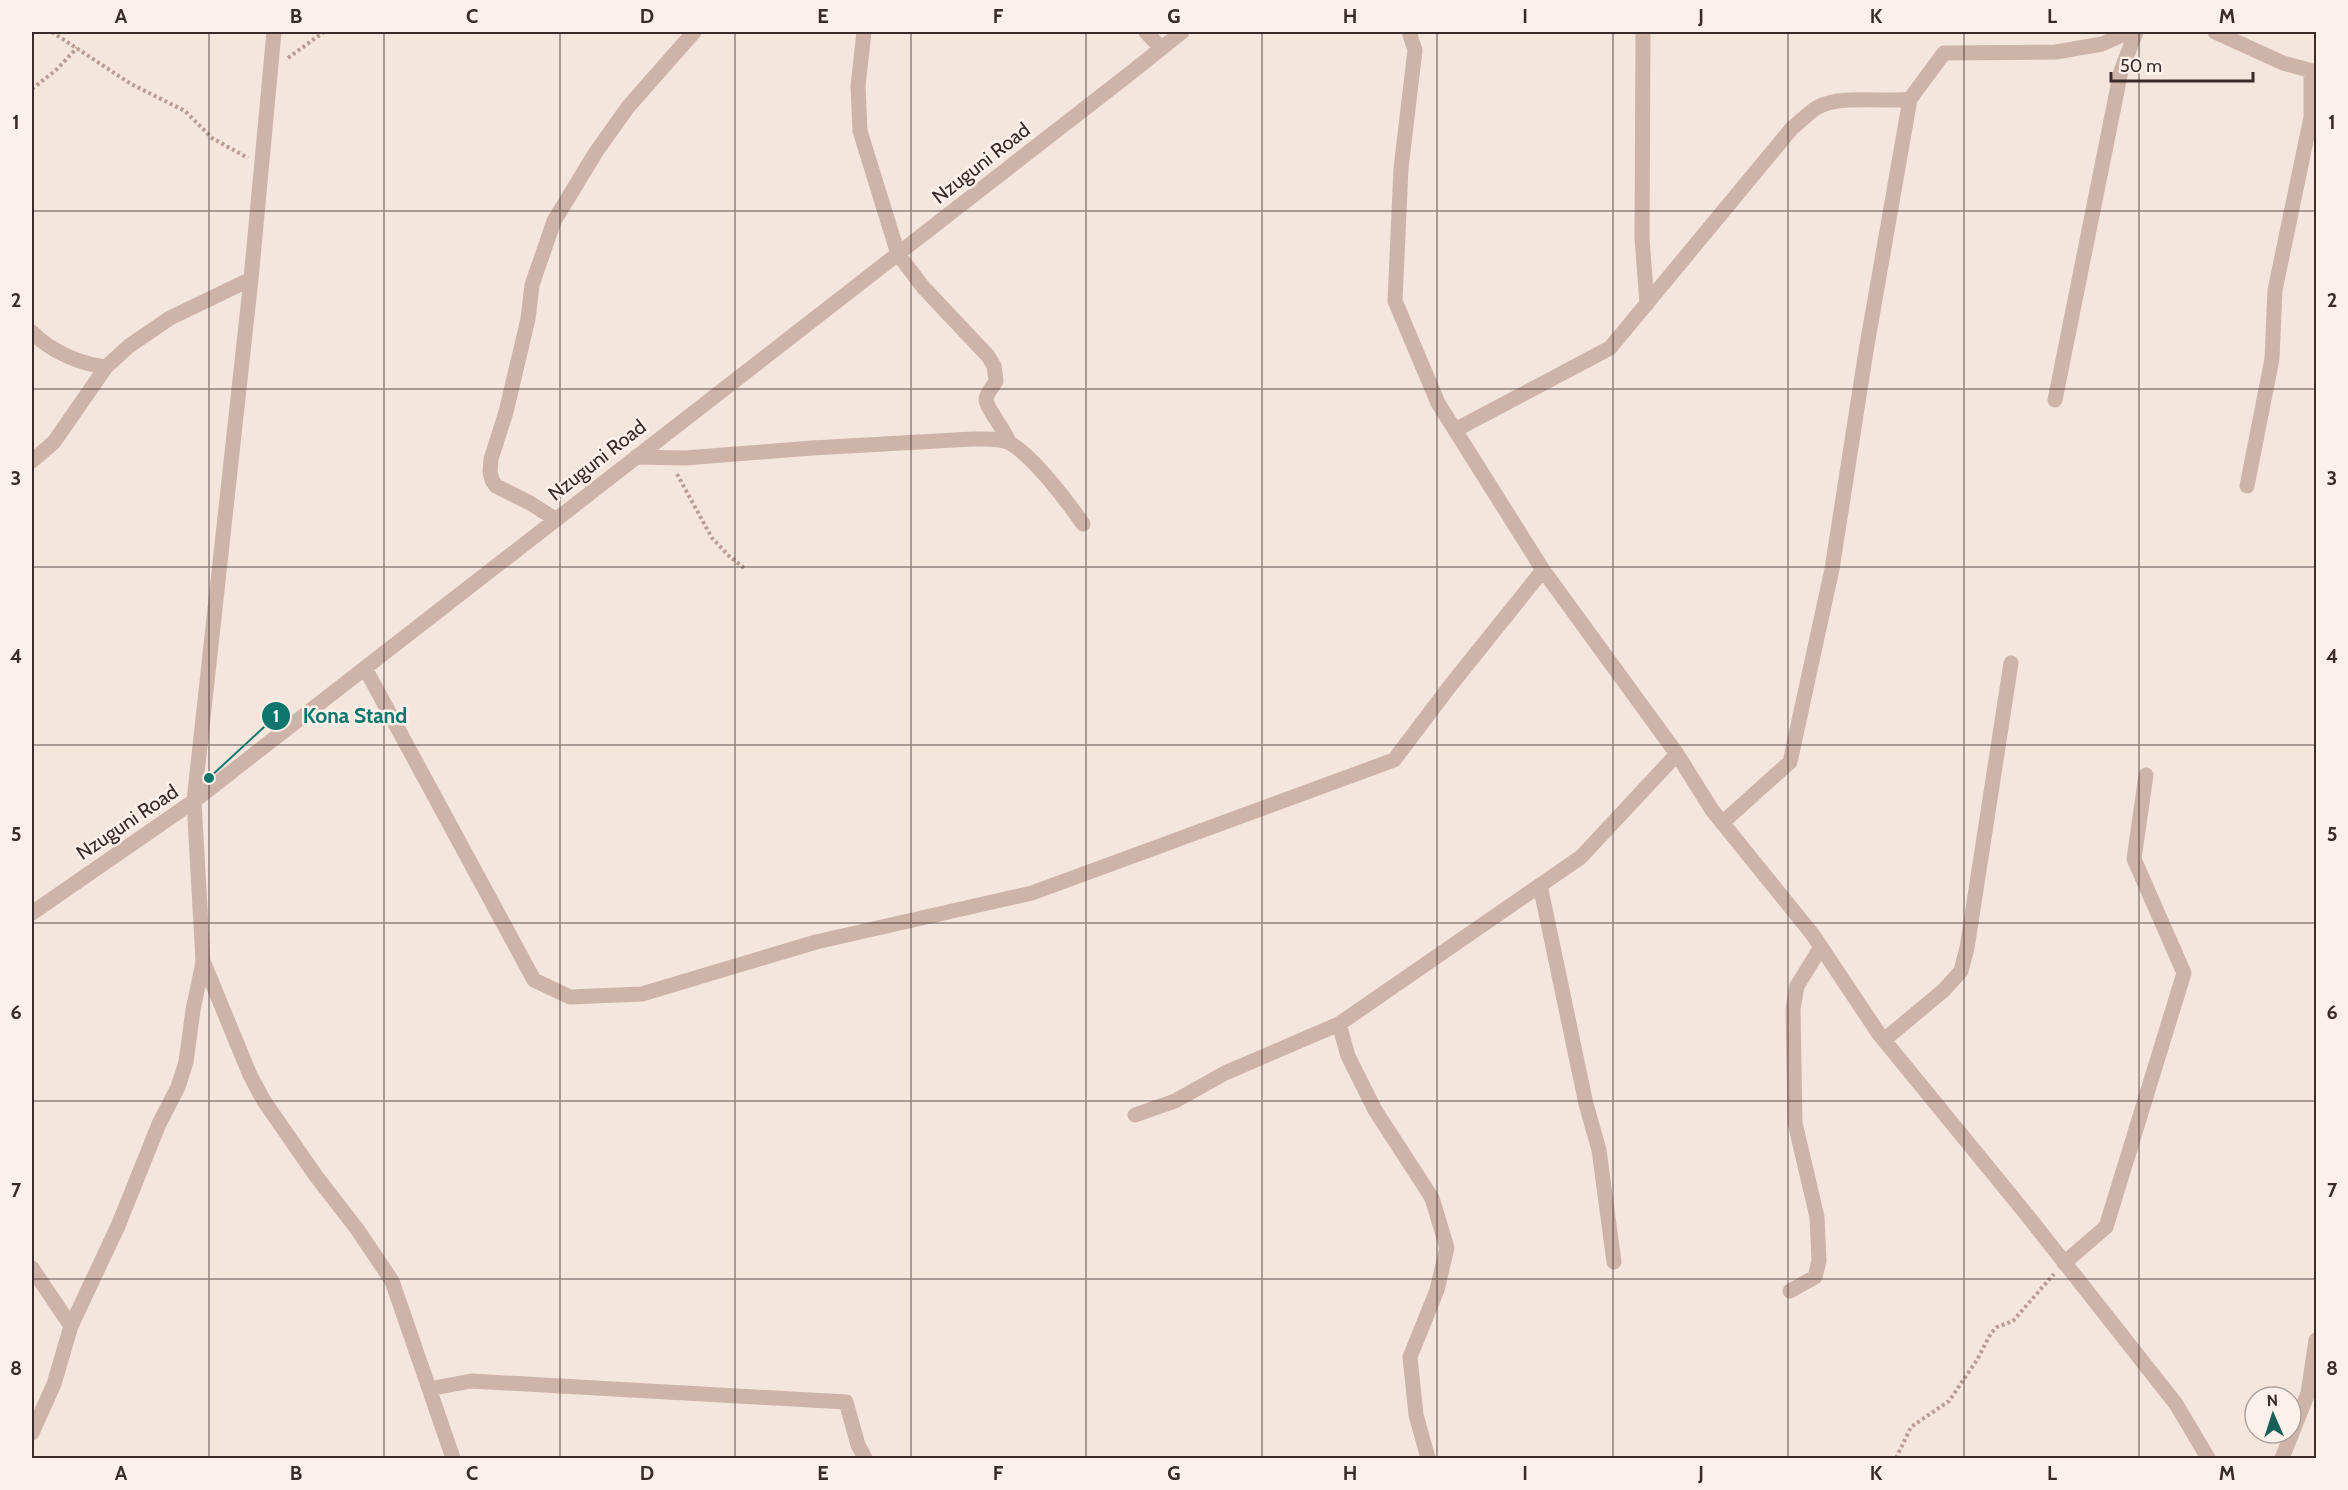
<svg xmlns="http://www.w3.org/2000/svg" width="2348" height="1490" viewBox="0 0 2348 1490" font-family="Cabin,sans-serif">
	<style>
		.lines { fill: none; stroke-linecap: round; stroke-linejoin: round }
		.path { stroke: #ba9d92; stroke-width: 4; stroke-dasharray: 3 3; stroke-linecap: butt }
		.minor { stroke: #ceb3a8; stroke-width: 15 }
		.grid { fill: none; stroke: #3a2b29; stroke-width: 1.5; stroke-opacity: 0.55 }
		.labels { text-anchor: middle; stroke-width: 5; stroke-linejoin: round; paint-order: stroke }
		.street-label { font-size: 20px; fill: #3a2b29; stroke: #fbf1ea }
		.leader { fill: none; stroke: #0f766e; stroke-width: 2 }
		.callout-dot { fill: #0f766e; stroke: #fbf1ea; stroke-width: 2 }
		.mark-label { font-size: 18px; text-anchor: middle; font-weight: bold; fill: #fff }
		.callout-label { font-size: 21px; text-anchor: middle; font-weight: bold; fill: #0f766e; stroke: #fbf1ea; stroke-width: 5; stroke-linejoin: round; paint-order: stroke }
		.neatline { fill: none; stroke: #3a2b29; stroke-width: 2 }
		.grid-label { font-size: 20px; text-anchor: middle; font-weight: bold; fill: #3a2b29 }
	</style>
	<rect width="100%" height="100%" fill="#f4e6dd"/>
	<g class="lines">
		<!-- path -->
		<path class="path" d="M 52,32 L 131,84 L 185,111 L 212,138 L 248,158
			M 288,58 L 324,32
			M 32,89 L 56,70 L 77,48
			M 677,474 L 712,538 L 729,556 L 744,568
			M 1896,1458 L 1911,1427 L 1949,1401 L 1977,1360 L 1991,1333 L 1997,1327 L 2013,1321 L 2054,1274"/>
		<!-- minor -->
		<path class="minor" d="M 274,32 L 251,279 L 194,801 L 203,961 L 250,1075 L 264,1101 L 316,1176 L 357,1229 L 392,1281 L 453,1458
			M 864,32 L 858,86 L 860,131 L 898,254 L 923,287 L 988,356 L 994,366 L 996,381 C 993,386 987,393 986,399 C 986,408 1005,430 1009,442
			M 1146,32 L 1161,48
			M 1409,32 L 1415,50 L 1401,168 L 1395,301 L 1438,403 L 1543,570 L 1677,754 L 1712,810 L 1813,935 L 1879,1034 L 2027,1215 L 2176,1404 L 2208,1458
			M 1643,32 L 1642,238 L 1647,304
			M 2215,32 L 2283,63 L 2316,72
			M 32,332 C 50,351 80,364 106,367
			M 2055,400 L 2121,71 L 2136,32
			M 1455,430 L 1610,348 L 1792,128 C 1800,122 1809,112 1818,107 C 1842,94 1883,103 1910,99 L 1944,53 L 2056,52 L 2102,44 L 2129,32
			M 636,457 L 685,458 L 812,448 L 973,439 C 984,439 1001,438 1010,443 C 1034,457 1067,501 1083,524
			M 32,461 L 54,442 L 106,367 L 129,346 L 170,318 L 251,279
			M 2247,486 L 2272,359 L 2275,290 L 2311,117 L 2311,71
			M 555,519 L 530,503 L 496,486 L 492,480 L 490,472 L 491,459 L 506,412 L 528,319 L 532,285 L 554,221 L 596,152 L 628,107 L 694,32
			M 365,668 L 534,980 L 570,997 L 642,994 L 816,942 L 1032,893 L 1394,760 L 1450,686 L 1543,570
			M 1722,823 L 1790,762 L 1832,569 L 1866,351 L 1910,99
			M 1540,885 L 1586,1104 L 1599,1150 L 1614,1262
			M 32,913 L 194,801 L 1128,75 L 1182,32
			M 1884,1040 L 1944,990 L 1961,971 L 1967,948 L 2011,663
			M 1135,1115 L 1175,1101 L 1225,1073 L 1339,1024
			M 2064,1263 L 2106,1227 L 2184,973 L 2134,859 L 2146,775
			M 32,1268 L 71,1326
			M 1790,1291 L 1815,1277 L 1819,1261 L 1817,1217 L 1795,1123 L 1793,1009 L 1797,986 L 1821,947
			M 429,1389 L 471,1381 L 846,1402 L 858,1445 L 865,1458
			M 32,1433 L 54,1384 L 71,1326 L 118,1226 L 159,1124 L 178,1087 L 186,1062 L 193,1010 L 203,962
			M 1428,1458 L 1416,1415 L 1410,1357 L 1437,1290 L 1447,1248 L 1432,1198 L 1375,1110 L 1348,1056 L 1339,1024 L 1581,857 L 1677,754
			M 2282,1458 L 2308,1393 L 2316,1340"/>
	</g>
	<!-- grid -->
	<path class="grid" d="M 209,32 L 209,1458M 384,32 L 384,1458M 560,32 L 560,1458M 735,32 L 735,1458M 911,32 L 911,1458M 1086,32 L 1086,1458M 1262,32 L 1262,1458M 1437,32 L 1437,1458M 1613,32 L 1613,1458M 1788,32 L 1788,1458M 1964,32 L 1964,1458M 2139,32 L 2139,1458M 32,211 L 2316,211M 32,389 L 2316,389M 32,567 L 2316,567M 32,745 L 2316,745M 32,923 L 2316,923M 32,1101 L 2316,1101M 32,1279 L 2316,1279"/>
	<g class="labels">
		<!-- street labels -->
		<g class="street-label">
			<text transform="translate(981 163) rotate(-38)" y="7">Nzuguni Road</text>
			<text transform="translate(597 460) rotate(-38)" y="7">Nzuguni Road</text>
			<text transform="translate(127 822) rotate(-34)" y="7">Nzuguni Road</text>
		</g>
	</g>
	<!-- callouts -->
	<path class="leader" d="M209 778L276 716"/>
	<g class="callout-dot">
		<circle cx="209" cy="778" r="6"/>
		<circle cx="276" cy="716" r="15"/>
	</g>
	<g class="mark-label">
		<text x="276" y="722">1</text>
	</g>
	<g class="callout-label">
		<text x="355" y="723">Kona Stand</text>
	</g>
	<!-- border -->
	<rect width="2348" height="1490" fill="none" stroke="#fbf1ea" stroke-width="66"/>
	<!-- north arrow -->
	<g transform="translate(2273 1415) rotate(357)"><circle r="28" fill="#fbf1ea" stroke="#aea29d" stroke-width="1.5"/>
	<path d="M0-4.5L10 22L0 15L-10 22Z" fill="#1b5f59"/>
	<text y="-9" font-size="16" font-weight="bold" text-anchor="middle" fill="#3a2b29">N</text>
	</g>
	<!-- scale -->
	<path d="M2111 72v9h142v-9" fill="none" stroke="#3a2b29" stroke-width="3"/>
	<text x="2120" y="72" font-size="18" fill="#3a2b29" stroke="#fbf1ea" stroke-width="4.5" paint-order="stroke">50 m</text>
	<rect x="33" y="33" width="2282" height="1424" class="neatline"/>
	<g class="grid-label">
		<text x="121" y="23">A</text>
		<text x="296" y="23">B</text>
		<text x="472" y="23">C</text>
		<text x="647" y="23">D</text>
		<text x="823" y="23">E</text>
		<text x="998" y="23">F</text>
		<text x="1174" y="23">G</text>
		<text x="1350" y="23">H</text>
		<text x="1525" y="23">I</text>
		<text x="1701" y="23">J</text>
		<text x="1876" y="23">K</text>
		<text x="2052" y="23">L</text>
		<text x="2227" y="23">M</text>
		<text x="16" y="129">1</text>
		<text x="2332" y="129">1</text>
		<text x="16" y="307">2</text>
		<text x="2332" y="307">2</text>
		<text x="16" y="485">3</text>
		<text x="2332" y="485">3</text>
		<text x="16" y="663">4</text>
		<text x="2332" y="663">4</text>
		<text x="16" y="841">5</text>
		<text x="2332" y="841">5</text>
		<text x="16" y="1019">6</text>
		<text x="2332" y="1019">6</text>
		<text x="16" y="1197">7</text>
		<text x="2332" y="1197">7</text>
		<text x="16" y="1375">8</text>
		<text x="2332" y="1375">8</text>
		<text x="121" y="1480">A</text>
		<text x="296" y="1480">B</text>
		<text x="472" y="1480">C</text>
		<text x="647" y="1480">D</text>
		<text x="823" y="1480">E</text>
		<text x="998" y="1480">F</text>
		<text x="1174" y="1480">G</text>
		<text x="1350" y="1480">H</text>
		<text x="1525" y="1480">I</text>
		<text x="1701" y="1480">J</text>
		<text x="1876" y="1480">K</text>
		<text x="2052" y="1480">L</text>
		<text x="2227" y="1480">M</text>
	</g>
</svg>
